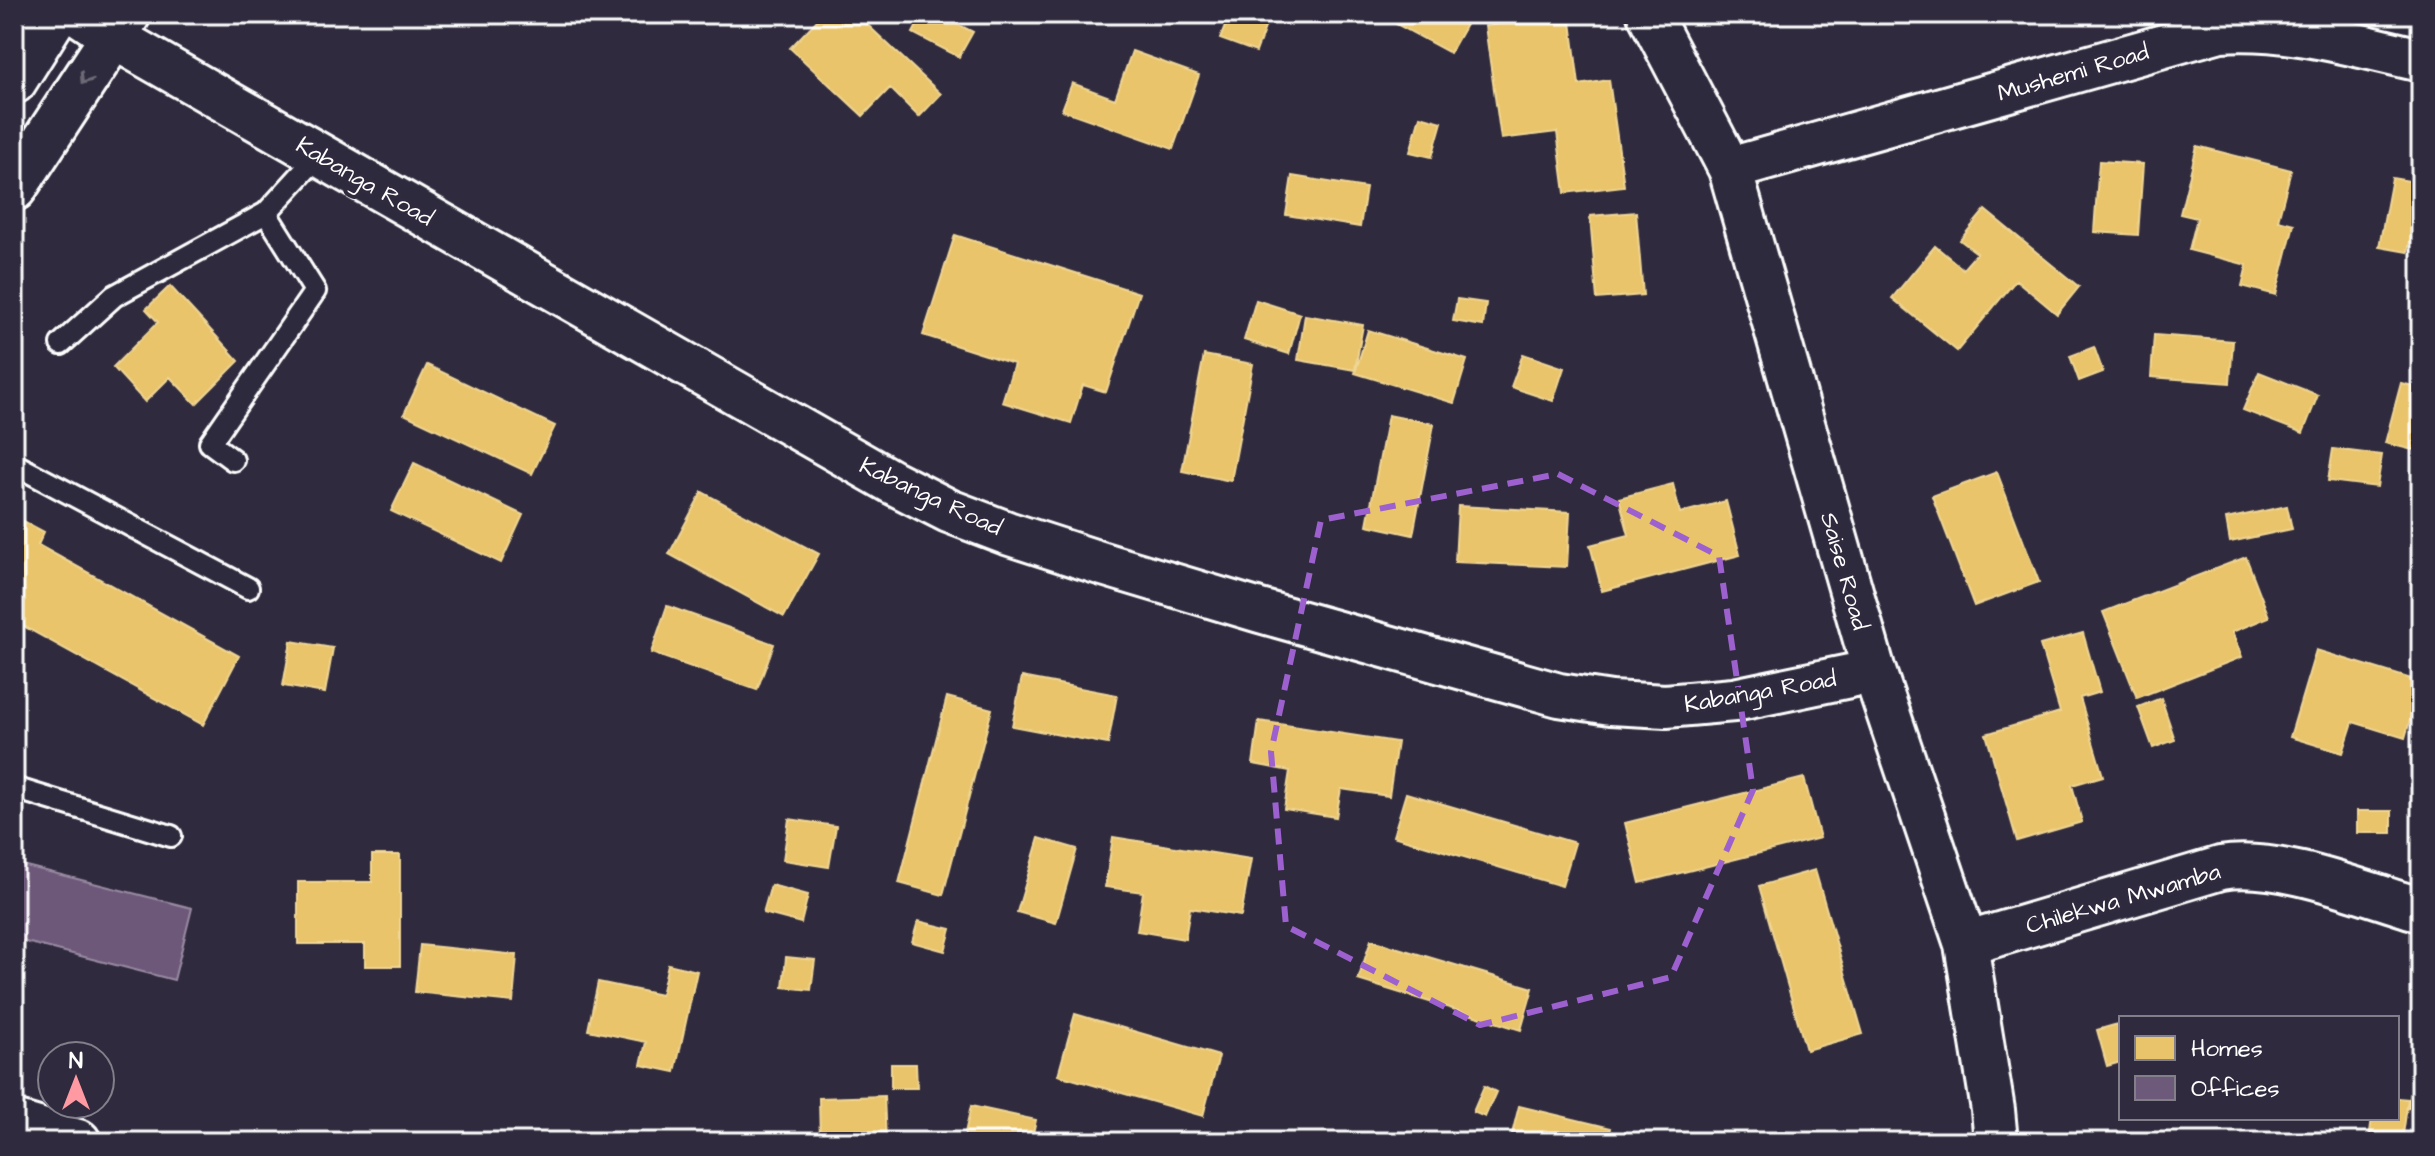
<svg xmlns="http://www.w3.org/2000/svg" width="2435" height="1156" viewBox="0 0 2435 1156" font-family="'Architects Daughter',sans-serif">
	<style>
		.homes { fill: #e9c46a; stroke: #f0d697; stroke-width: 2 }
		.offices { fill: #6d597a; stroke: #998ba2; stroke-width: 2 }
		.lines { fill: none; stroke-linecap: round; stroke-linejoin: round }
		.service-casing { stroke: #fff; stroke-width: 26 }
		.minor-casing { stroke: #fff; stroke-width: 48 }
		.secondary-casing { stroke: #fff; stroke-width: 50 }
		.service { stroke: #2f2a3d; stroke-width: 20 }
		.minor { stroke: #2f2a3d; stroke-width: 42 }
		.secondary { stroke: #2f2a3d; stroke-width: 44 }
		.oneway { stroke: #6d6a77 }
		.marked { fill: none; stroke: #9c61cf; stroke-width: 6; stroke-dasharray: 16 10; stroke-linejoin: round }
		.labels { text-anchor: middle; stroke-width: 8; stroke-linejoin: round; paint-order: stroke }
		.street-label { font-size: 24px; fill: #fff; stroke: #2f2a3d }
	</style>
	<rect width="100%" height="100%" fill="#2f2a3d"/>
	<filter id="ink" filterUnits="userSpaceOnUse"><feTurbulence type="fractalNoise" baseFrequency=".0125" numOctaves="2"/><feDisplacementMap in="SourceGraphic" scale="16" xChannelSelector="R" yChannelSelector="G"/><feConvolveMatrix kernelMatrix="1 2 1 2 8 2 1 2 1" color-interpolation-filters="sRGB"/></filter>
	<g filter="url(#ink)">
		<!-- homes -->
		<path class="homes" d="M 823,14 L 856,14 L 941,94 L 919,117 L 890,88 L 863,116 L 790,48 Z
			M 923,14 L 938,14 L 973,32 L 959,57 L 913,33 Z
			M 1230,14 L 1270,14 L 1256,52 L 1220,39 Z
			M 1378,14 L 1472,14 L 1450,53 Z
			M 1570,14 L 1579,85 L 1609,80 L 1624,186 L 1565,193 L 1557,132 L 1501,139 L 1485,26 Z
			M 1132,51 L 1199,75 L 1173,149 L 1062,110 L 1072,83 L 1115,99 Z
			M 1420,116 L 1442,122 L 1432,157 L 1410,152 Z
			M 2197,146 L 2291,170 L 2278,220 L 2294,224 L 2276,295 L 2242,286 L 2247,265 L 2189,250 L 2197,218 L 2180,214 Z
			M 2099,161 L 2143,164 L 2138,235 L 2094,232 Z
			M 1292,176 L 1366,188 L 1360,227 L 1286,215 Z
			M 2392,178 L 2421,183 L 2408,252 L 2379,247 Z
			M 1985,210 L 2079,287 L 2057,314 L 2016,280 L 1957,351 L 1892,298 L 1935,246 L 1963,269 L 1977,253 L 1960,240 Z
			M 1636,212 L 1643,295 L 1597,299 L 1590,216 Z
			M 955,235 L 1139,293 L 1106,392 L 1083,385 L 1071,423 L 1002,402 L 1014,364 L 923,335 Z
			M 170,286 L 239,361 L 196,404 L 170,377 L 145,402 L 113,367 L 158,322 L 146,309 Z
			M 1457,299 L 1486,303 L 1483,326 L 1453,321 Z
			M 1256,300 L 1300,314 L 1289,354 L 1244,340 Z
			M 1305,315 L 1363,325 L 1355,370 L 1298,360 Z
			M 1368,330 L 1467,360 L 1454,403 L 1355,373 Z
			M 2154,335 L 2233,341 L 2230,383 L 2151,377 Z
			M 2094,347 L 2103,372 L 2079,381 L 2070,356 Z
			M 1523,354 L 1564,368 L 1553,401 L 1511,387 Z
			M 1204,355 L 1253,364 L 1231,481 L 1182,471 Z
			M 427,365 L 555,426 L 532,474 L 404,414 Z
			M 2259,372 L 2318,395 L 2303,433 L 2243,410 Z
			M 2401,383 L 2421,388 L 2421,452 L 2385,443 Z
			M 1388,415 L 1434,424 L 1413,535 L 1367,525 Z
			M 2333,449 L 2382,455 L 2377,487 L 2328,481 Z
			M 414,463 L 523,515 L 501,563 L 391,511 Z
			M 1997,472 L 2039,582 L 1974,606 L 1932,496 Z
			M 14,481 L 24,487 L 14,507 Z
			M 1673,484 L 1680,513 L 1726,501 L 1740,555 L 1602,591 L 1590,545 L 1629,535 L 1619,498 Z
			M 702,492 L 819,554 L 784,617 L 669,554 Z
			M 1458,506 L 1570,512 L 1567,567 L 1455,562 Z
			M 2287,506 L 2292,529 L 2230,542 L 2226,519 Z
			M 14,516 L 44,532 L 38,545 L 239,656 L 203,725 L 14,621 Z
			M 2246,557 L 2269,617 L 2232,632 L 2242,657 L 2137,698 L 2103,612 Z
			M 667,606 L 774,644 L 757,690 L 651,653 Z
			M 2083,633 L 2100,692 L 2080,698 L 2103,776 L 2072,785 L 2082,822 L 2017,841 L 1986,734 L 2060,712 L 2040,645 Z
			M 291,641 L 333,648 L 325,693 L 283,686 Z
			M 2316,650 L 2421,682 L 2405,738 L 2353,722 L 2343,753 L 2290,737 Z
			M 1022,677 L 1117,695 L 1108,744 L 1012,726 Z
			M 947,697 L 992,709 L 943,895 L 899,883 Z
			M 2161,698 L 2175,740 L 2153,748 L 2138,707 Z
			M 1259,721 L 1397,742 L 1389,796 L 1341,789 L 1336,817 L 1284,809 L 1290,771 L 1253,764 Z
			M 1804,778 L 1820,838 L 1640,883 L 1625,823 Z
			M 1406,793 L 1575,843 L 1562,886 L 1393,836 Z
			M 2357,811 L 2392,811 L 2392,833 L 2357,833 Z
			M 789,819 L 836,826 L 829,867 L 783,860 Z
			M 1113,837 L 1251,859 L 1241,916 L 1190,908 L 1185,939 L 1137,931 L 1143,892 L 1105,887 Z
			M 1039,838 L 1077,849 L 1056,923 L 1017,912 Z
			M 372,855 L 400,855 L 400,966 L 365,966 L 365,944 L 298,944 L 298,882 L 372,882 Z
			M 1815,870 L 1863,1034 L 1806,1050 L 1759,886 Z
			M 771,885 L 808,895 L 801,923 L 763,913 Z
			M 918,921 L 951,929 L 945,951 L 912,942 Z
			M 1371,940 L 1533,988 L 1521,1030 L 1358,980 Z
			M 420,945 L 517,955 L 513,1002 L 415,992 Z
			M 786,957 L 815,960 L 811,990 L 783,987 Z
			M 668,964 L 697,971 L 675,1072 L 641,1065 L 646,1042 L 588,1030 L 598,982 L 661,995 Z
			M 1075,1014 L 1219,1056 L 1203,1116 L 1058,1075 Z
			M 2121,1023 L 2121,1062 L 2107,1066 L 2097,1030 Z
			M 2421,1043 L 2421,1110 L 2408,1108 Z
			M 891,1064 L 916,1064 L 917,1088 L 891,1088 Z
			M 1484,1086 L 1496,1092 L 1485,1117 L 1473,1112 Z
			M 884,1096 L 886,1142 L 820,1142 L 819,1098 Z
			M 2397,1098 L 2408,1099 L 2402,1142 L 2369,1139 L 2372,1118 L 2397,1118 Z
			M 971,1106 L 1036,1120 L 1031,1142 L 963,1142 Z
			M 1519,1106 L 1611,1128 L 1608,1142 L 1510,1142 Z
			M 1226,1134 L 1262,1142 L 1225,1142 Z"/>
		<!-- offices -->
		<path class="offices" d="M 14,863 L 192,908 L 174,980 L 14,939 Z"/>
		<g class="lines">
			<defs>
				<path id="service" d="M 61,344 L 114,296 L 266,213 L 319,155
					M 233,460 L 210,443 L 315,291 L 266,213
					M 14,464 L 248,588
					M 14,788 L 171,836"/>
				<path id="minor" d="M 79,14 L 113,37 L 892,482 L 949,511 L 1007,533 L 1103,564 L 1260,611 L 1559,695 L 1611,703 L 1666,706 L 1734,700 L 1874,671
					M 1649,14 L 1730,169 L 1874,671 L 1966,944 L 1993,1110 L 1996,1142
					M 1730,169 L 2220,30 C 2288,25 2355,45 2421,60
					M 1966,944 L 2221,868 C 2278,858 2364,893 2421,910"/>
				<path id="secondary" d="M 14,81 L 56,14
					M 14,188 L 128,14
					M 14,1123 L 78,1142"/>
			</defs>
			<!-- service casing -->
			<use href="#service" class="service-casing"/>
			<!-- minor casing -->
			<use href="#minor" class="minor-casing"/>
			<!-- secondary casing -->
			<use href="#secondary" class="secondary-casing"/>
			<!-- service -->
			<use href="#service" class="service"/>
			<!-- minor -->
			<use href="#minor" class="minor"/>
			<!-- secondary -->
			<use href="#secondary" class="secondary"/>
		</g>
		<!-- one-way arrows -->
		<defs><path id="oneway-chevron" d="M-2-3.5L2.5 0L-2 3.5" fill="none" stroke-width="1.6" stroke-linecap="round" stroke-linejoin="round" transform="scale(2)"/></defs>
		<use class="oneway" href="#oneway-chevron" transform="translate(85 79) rotate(123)"/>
	</g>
	<!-- marked area -->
	<path class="marked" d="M 1558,474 L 1719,556 L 1753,790 L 1671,977 L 1480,1025 L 1286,926 L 1271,752 L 1321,520 Z"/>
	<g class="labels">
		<!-- street labels -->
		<g class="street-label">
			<text transform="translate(2073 72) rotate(-16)" y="8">Mushemi Road</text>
			<text transform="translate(365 181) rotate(30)" y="8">Kabanga Road</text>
			<text transform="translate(931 496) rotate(25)" y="8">Kabanga Road</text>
			<text transform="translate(1845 571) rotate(74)" y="8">Saise Road</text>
			<text transform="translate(1760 691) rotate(-10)" y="8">Kabanga Road</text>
			<text transform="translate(2123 898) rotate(-16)" y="8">Chilekwa Mwamba</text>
		</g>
	</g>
	<!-- margin -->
	<rect width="2435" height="1156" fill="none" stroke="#2f2a3d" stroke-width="48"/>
	<rect x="24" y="24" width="2387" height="1108" fill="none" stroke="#fff" stroke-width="3" filter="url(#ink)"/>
	<!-- legend -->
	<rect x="2119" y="1016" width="280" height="104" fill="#2f2a3d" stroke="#827f8b" stroke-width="2"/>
	<rect x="2135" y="1036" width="40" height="24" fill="#e9c46a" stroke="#827f8b" stroke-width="2"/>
	<text x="2191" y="1056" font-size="24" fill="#ffffff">Homes</text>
	<rect x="2135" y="1076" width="40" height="24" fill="#6d597a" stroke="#827f8b" stroke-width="2"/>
	<text x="2191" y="1096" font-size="24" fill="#ffffff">Offices</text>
	<!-- north arrow -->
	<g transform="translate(76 1080)"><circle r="38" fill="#2f2a3d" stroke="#827f8b" stroke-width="2"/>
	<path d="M0-6L14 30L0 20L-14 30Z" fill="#ff9aa2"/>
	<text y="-12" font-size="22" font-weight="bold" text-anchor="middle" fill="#ffffff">N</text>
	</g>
</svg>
